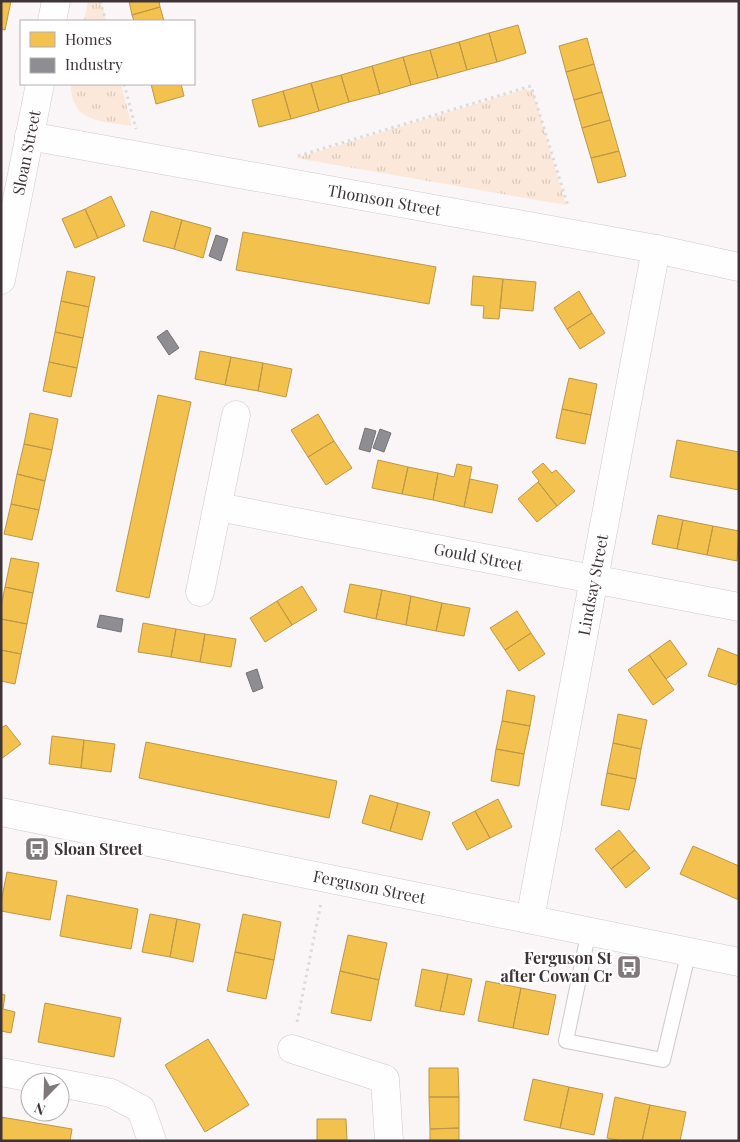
<svg xmlns="http://www.w3.org/2000/svg" width="740" height="1142" viewBox="0 0 740 1142" font-family="'Playfair Display',serif">
	<style>
		.grass { fill: url(#grass-tufts) }
		.homes { fill: #f2c14e; stroke: #bc9747 }
		.industry { fill: #8d8d92; stroke: #757277 }
		.lines { fill: none; stroke-linecap: round; stroke-linejoin: round }
		.lane-casing { stroke: #d0c8cb; stroke-width: 16 }
		.street-casing { stroke: #d0c8cb; stroke-width: 29 }
		.path { stroke: #dcdadb; stroke-width: 3; stroke-dasharray: 2.5 4; stroke-linecap: butt }
		.lane { stroke: #fefefe; stroke-width: 14 }
		.street { stroke: #fefefe; stroke-width: 28 }
		.labels { text-anchor: middle; stroke-width: 5; stroke-linejoin: round; paint-order: stroke }
		.street-label { font-size: 16px; fill: #3e3437; stroke: #fff }
		.poi-label { font-size: 16px; font-weight: bold; fill: #3e3437; stroke: #fff; text-anchor: start }
	</style>
	<defs>
		<pattern id="grass-tufts" width="24" height="20" patternUnits="userSpaceOnUse" patternTransform="scale(1.25)"><rect width="24" height="20" fill="#fce8da"/><path d="M3 7l-1-3M5 7V3M7 7l1-3M15 17l-1-3M17 17v-4M19 17l1-3" fill="none" stroke="#d9c8bc"/></pattern>
	</defs>
	<rect width="100%" height="100%" fill="#faf5f6"/>
	<!-- grass -->
	<path class="grass" d="M 88,1 L 101,1 L 106,21 L 84,21 Z
		M 71,84 L 121,84 L 132,126 C 102,121 71,123 71,84 Z
		M 526,89 L 533,92 L 566,205 L 296,158 Z"/>
	<!-- homes -->
	<path class="homes" d="M 1,1 L 11,1 L 5,30 L 1,29 Z
		M 129,1 L 159,1 L 160,7 L 132,15 Z
		M 160,7 L 164,21 L 134,21 L 132,15 Z
		M 518,25 L 526,53 L 497,62 L 489,33 Z
		M 489,33 L 497,62 L 467,70 L 459,42 Z
		M 587,38 L 594,64 L 566,72 L 559,46 Z
		M 459,42 L 467,70 L 438,78 L 430,50 Z
		M 430,50 L 438,78 L 411,85 L 403,57 Z
		M 403,57 L 411,85 L 380,94 L 372,66 Z
		M 594,64 L 602,92 L 574,100 L 566,72 Z
		M 372,66 L 380,94 L 349,102 L 341,75 Z
		M 341,75 L 349,102 L 319,111 L 311,83 Z
		M 311,83 L 319,111 L 291,119 L 283,91 Z
		M 151,84 L 181,84 L 184,96 L 156,104 Z
		M 283,91 L 291,119 L 259,127 L 252,100 Z
		M 602,92 L 610,120 L 582,128 L 574,100 Z
		M 610,120 L 619,151 L 591,158 L 582,128 Z
		M 619,151 L 626,176 L 598,183 L 591,158 Z
		M 111,196 L 125,226 L 98,238 L 85,209 Z
		M 85,209 L 98,238 L 75,248 L 62,219 Z
		M 151,211 L 182,220 L 174,249 L 143,241 Z
		M 182,220 L 211,228 L 203,258 L 174,249 Z
		M 243,232 L 436,267 L 429,304 L 236,270 Z
		M 67,271 L 95,277 L 89,307 L 61,301 Z
		M 473,276 L 503,279 L 499,319 L 483,318 L 484,306 L 471,305 Z
		M 503,279 L 536,282 L 533,311 L 500,308 Z
		M 579,291 L 592,313 L 567,329 L 554,308 Z
		M 61,301 L 89,307 L 83,338 L 55,332 Z
		M 592,313 L 605,333 L 580,349 L 567,329 Z
		M 55,332 L 83,338 L 77,368 L 49,362 Z
		M 200,351 L 231,357 L 225,385 L 195,379 Z
		M 231,357 L 263,363 L 258,391 L 225,385 Z
		M 49,362 L 77,368 L 71,397 L 43,391 Z
		M 263,363 L 292,369 L 286,397 L 258,391 Z
		M 569,378 L 597,384 L 591,415 L 562,409 Z
		M 158,395 L 191,402 L 149,598 L 116,591 Z
		M 562,409 L 591,415 L 585,444 L 556,438 Z
		M 30,413 L 58,419 L 52,450 L 24,444 Z
		M 318,414 L 334,441 L 308,457 L 291,430 Z
		M 677,440 L 739,452 L 739,490 L 670,477 Z
		M 334,441 L 352,468 L 326,485 L 308,457 Z
		M 24,444 L 52,450 L 45,481 L 17,474 Z
		M 378,460 L 408,467 L 402,494 L 372,488 Z
		M 543,463 L 552,473 L 556,470 L 575,491 L 557,506 L 538,482 L 539,481 L 532,472 Z
		M 457,464 L 472,467 L 464,507 L 433,500 L 438,473 L 454,477 Z
		M 408,467 L 438,473 L 433,500 L 402,494 Z
		M 17,474 L 45,481 L 39,510 L 11,504 Z
		M 470,479 L 498,485 L 492,513 L 464,507 Z
		M 538,482 L 557,506 L 537,522 L 518,499 Z
		M 11,504 L 39,510 L 32,540 L 4,534 Z
		M 658,515 L 683,520 L 677,549 L 652,544 Z
		M 683,520 L 713,526 L 707,555 L 677,549 Z
		M 713,526 L 739,531 L 737,561 L 707,555 Z
		M 11,558 L 39,563 L 33,593 L 5,587 Z
		M 350,584 L 382,590 L 376,619 L 344,612 Z
		M 302,586 L 317,610 L 292,625 L 277,601 Z
		M 5,587 L 33,593 L 27,624 L 1,619 L 1,606 Z
		M 382,590 L 411,596 L 406,625 L 376,619 Z
		M 411,596 L 442,603 L 436,631 L 406,625 Z
		M 277,601 L 292,625 L 265,642 L 250,618 Z
		M 442,603 L 470,608 L 464,636 L 436,631 Z
		M 517,611 L 531,633 L 505,650 L 490,628 Z
		M 1,619 L 27,624 L 21,654 L 1,650 Z
		M 143,623 L 176,629 L 171,657 L 138,652 Z
		M 176,629 L 205,634 L 200,662 L 171,657 Z
		M 531,633 L 545,654 L 519,671 L 505,650 Z
		M 205,634 L 236,639 L 231,667 L 200,662 Z
		M 670,640 L 687,664 L 666,679 L 649,655 Z
		M 718,648 L 739,656 L 739,678 L 736,685 L 708,676 Z
		M 1,650 L 21,654 L 15,684 L 1,681 Z
		M 649,655 L 674,690 L 653,705 L 628,670 Z
		M 507,690 L 535,696 L 530,726 L 502,721 Z
		M 618,714 L 647,720 L 641,749 L 613,743 Z
		M 502,721 L 530,726 L 524,754 L 496,749 Z
		M 6,725 L 21,744 L 1,759 L 1,728 Z
		M 52,736 L 84,740 L 81,768 L 49,764 Z
		M 84,740 L 115,744 L 111,772 L 81,768 Z
		M 146,742 L 337,781 L 329,818 L 139,778 Z
		M 613,743 L 641,749 L 636,779 L 607,773 Z
		M 496,749 L 524,754 L 519,786 L 491,781 Z
		M 607,773 L 636,779 L 629,810 L 601,805 Z
		M 370,795 L 398,803 L 390,831 L 362,823 Z
		M 498,799 L 512,827 L 490,838 L 475,811 Z
		M 398,803 L 430,812 L 422,840 L 390,831 Z
		M 475,811 L 490,838 L 467,850 L 452,823 Z
		M 619,830 L 635,850 L 611,869 L 595,849 Z
		M 693,846 L 739,866 L 739,900 L 680,874 Z
		M 635,850 L 650,868 L 626,888 L 611,869 Z
		M 7,872 L 57,881 L 50,920 L 1,911 L 1,902 Z
		M 67,895 L 138,909 L 131,949 L 60,936 Z
		M 150,914 L 177,919 L 170,957 L 142,952 Z
		M 243,914 L 281,922 L 274,960 L 235,952 Z
		M 177,919 L 200,924 L 193,962 L 170,957 Z
		M 348,935 L 387,943 L 379,980 L 340,971 Z
		M 235,952 L 274,960 L 266,999 L 227,991 Z
		M 422,969 L 448,974 L 440,1011 L 415,1006 Z
		M 340,971 L 379,980 L 371,1021 L 331,1013 Z
		M 448,974 L 472,979 L 464,1015 L 440,1011 Z
		M 486,981 L 521,988 L 513,1028 L 478,1021 Z
		M 521,988 L 556,995 L 548,1035 L 513,1028 Z
		M 1,994 L 5,995 L 3,1009 L 15,1012 L 11,1033 L 1,1031 Z
		M 45,1003 L 121,1018 L 114,1057 L 38,1042 Z
		M 208,1039 L 249,1105 L 205,1132 L 165,1065 Z
		M 429,1068 L 458,1068 L 459,1097 L 429,1097 Z
		M 533,1079 L 569,1087 L 560,1128 L 524,1120 Z
		M 569,1087 L 603,1094 L 594,1135 L 560,1128 Z
		M 429,1097 L 459,1097 L 459,1128 L 430,1129 Z
		M 615,1097 L 650,1105 L 642,1141 L 622,1141 L 607,1138 Z
		M 650,1105 L 686,1112 L 680,1141 L 642,1141 Z
		M 1,1117 L 72,1129 L 70,1141 L 1,1141 Z
		M 317,1119 L 346,1119 L 347,1141 L 317,1141 Z
		M 459,1128 L 459,1141 L 430,1141 L 430,1129 Z"/>
	<!-- industry -->
	<path class="industry" d="M 216,235 L 228,239 L 221,261 L 209,256 Z
		M 167,330 L 179,348 L 169,355 L 157,337 Z
		M 365,428 L 376,431 L 370,452 L 359,449 Z
		M 380,429 L 391,433 L 384,452 L 373,448 Z
		M 100,615 L 123,619 L 121,632 L 97,627 Z
		M 257,669 L 263,688 L 253,692 L 246,673 Z"/>
	<g class="lines">
		<defs>
			<path id="lane" d="M 589,930 L 566,1041 L 663,1060 L 689,951"/>
			<g id="street">
				<path d="M 52,21 L 56,1"/>
				<path id="s1" d="M 29,136 L 656,249 L 739,267"/>
				<path id="s2" d="M 1,280 L 40,84"/>
				<path id="s3" d="M 218,507 L 739,607"/>
				<path d="M 200,592 L 236,415"/>
				<path id="s4" d="M 1,812 L 739,962"/>
				<path id="s5" d="M 530,919 L 656,249"/>
				<path d="M 292,1049 L 385,1079 L 389,1141"/>
				<path d="M 1,1072 L 53,1082"/>
				<path d="M 60,1083 L 111,1093 L 141,1109 L 152,1141"/>
			</g>
		</defs>
		<!-- lane casing -->
		<use href="#lane" class="lane-casing"/>
		<!-- street casing -->
		<use href="#street" class="street-casing"/>
		<!-- path -->
		<path class="path" d="M 100,1 L 106,21
			M 124,84 L 136,129
			M 298,156 L 531,86 L 568,206
			M 297,1022 L 321,903"/>
		<!-- lane -->
		<use href="#lane" class="lane"/>
		<!-- street -->
		<use href="#street" class="street"/>
	</g>
	<!-- icons -->
	<defs>
		<symbol id="bus-square" viewBox="-11 -11 22 22"><rect x="-9" y="-9" width="18" height="18" rx="4" fill="#80787a" stroke="#fff"/><path d="M-5-6H5V4H4V6H2V4H-2V6H-4V4H-5ZM-3.5-4V0h7V-4ZM-3.5 1.2v1.5H-2V1.2ZM2 1.2v1.5H3.5V1.2Z" fill="#fff"/></symbol>
	</defs>
	<g fill-rule="evenodd">
		<use href="#bus-square" x="23" y="835" width="28" height="28"/>
		<use href="#bus-square" x="615" y="953" width="28" height="28"/>
	</g>
	<g class="labels">
		<!-- street labels -->
		<g class="street-label">
			<text dy="6" stroke="none"><textPath href="#s2" startOffset="130">Sloan Street</textPath></text>
			<text dy="6" stroke="none"><textPath href="#s1" startOffset="361">Thomson Street</textPath></text>
			<text dy="6" stroke="none"><textPath href="#s3" startOffset="265">Gould Street</textPath></text>
			<text dy="6" stroke="none"><textPath href="#s5" startOffset="340">Lindsay Street</textPath></text>
			<text dy="6" stroke="none"><textPath href="#s4" startOffset="376">Ferguson Street</textPath></text>
		</g>
		<!-- poi labels -->
		<g class="poi-label">
			<text x="54" y="855">Sloan Street</text>
			<text x="612" y="964" text-anchor="end">Ferguson St<tspan x="612" dy="18">after Cowan Cr</tspan></text>
		</g>
	</g>
	<!-- border -->
	<rect width="740" height="1142" fill="none" stroke="#3e3437" stroke-width="5"/>
	<!-- legend -->
	<rect x="20" y="20" width="175" height="65" fill="#ffffff" stroke="#b2aeaf"/>
	<rect x="30" y="32" width="25" height="15" fill="#f2c14e" stroke="#b2aeaf"/>
	<text x="65" y="45" font-size="15" fill="#3e3437">Homes</text>
	<rect x="30" y="58" width="25" height="15" fill="#8d8d92" stroke="#b2aeaf"/>
	<text x="65" y="70" font-size="15" fill="#3e3437">Industry</text>
	<!-- north arrow -->
	<g transform="translate(45 1097) rotate(203)"><circle r="24" fill="#ffffff" stroke="#b2aeaf"/>
	<path d="M0-4L9 19L0 12L-9 19Z" fill="#80787a"/>
	<text y="-8" font-size="14" font-weight="bold" text-anchor="middle" fill="#3e3437">N</text>
	</g>
</svg>
